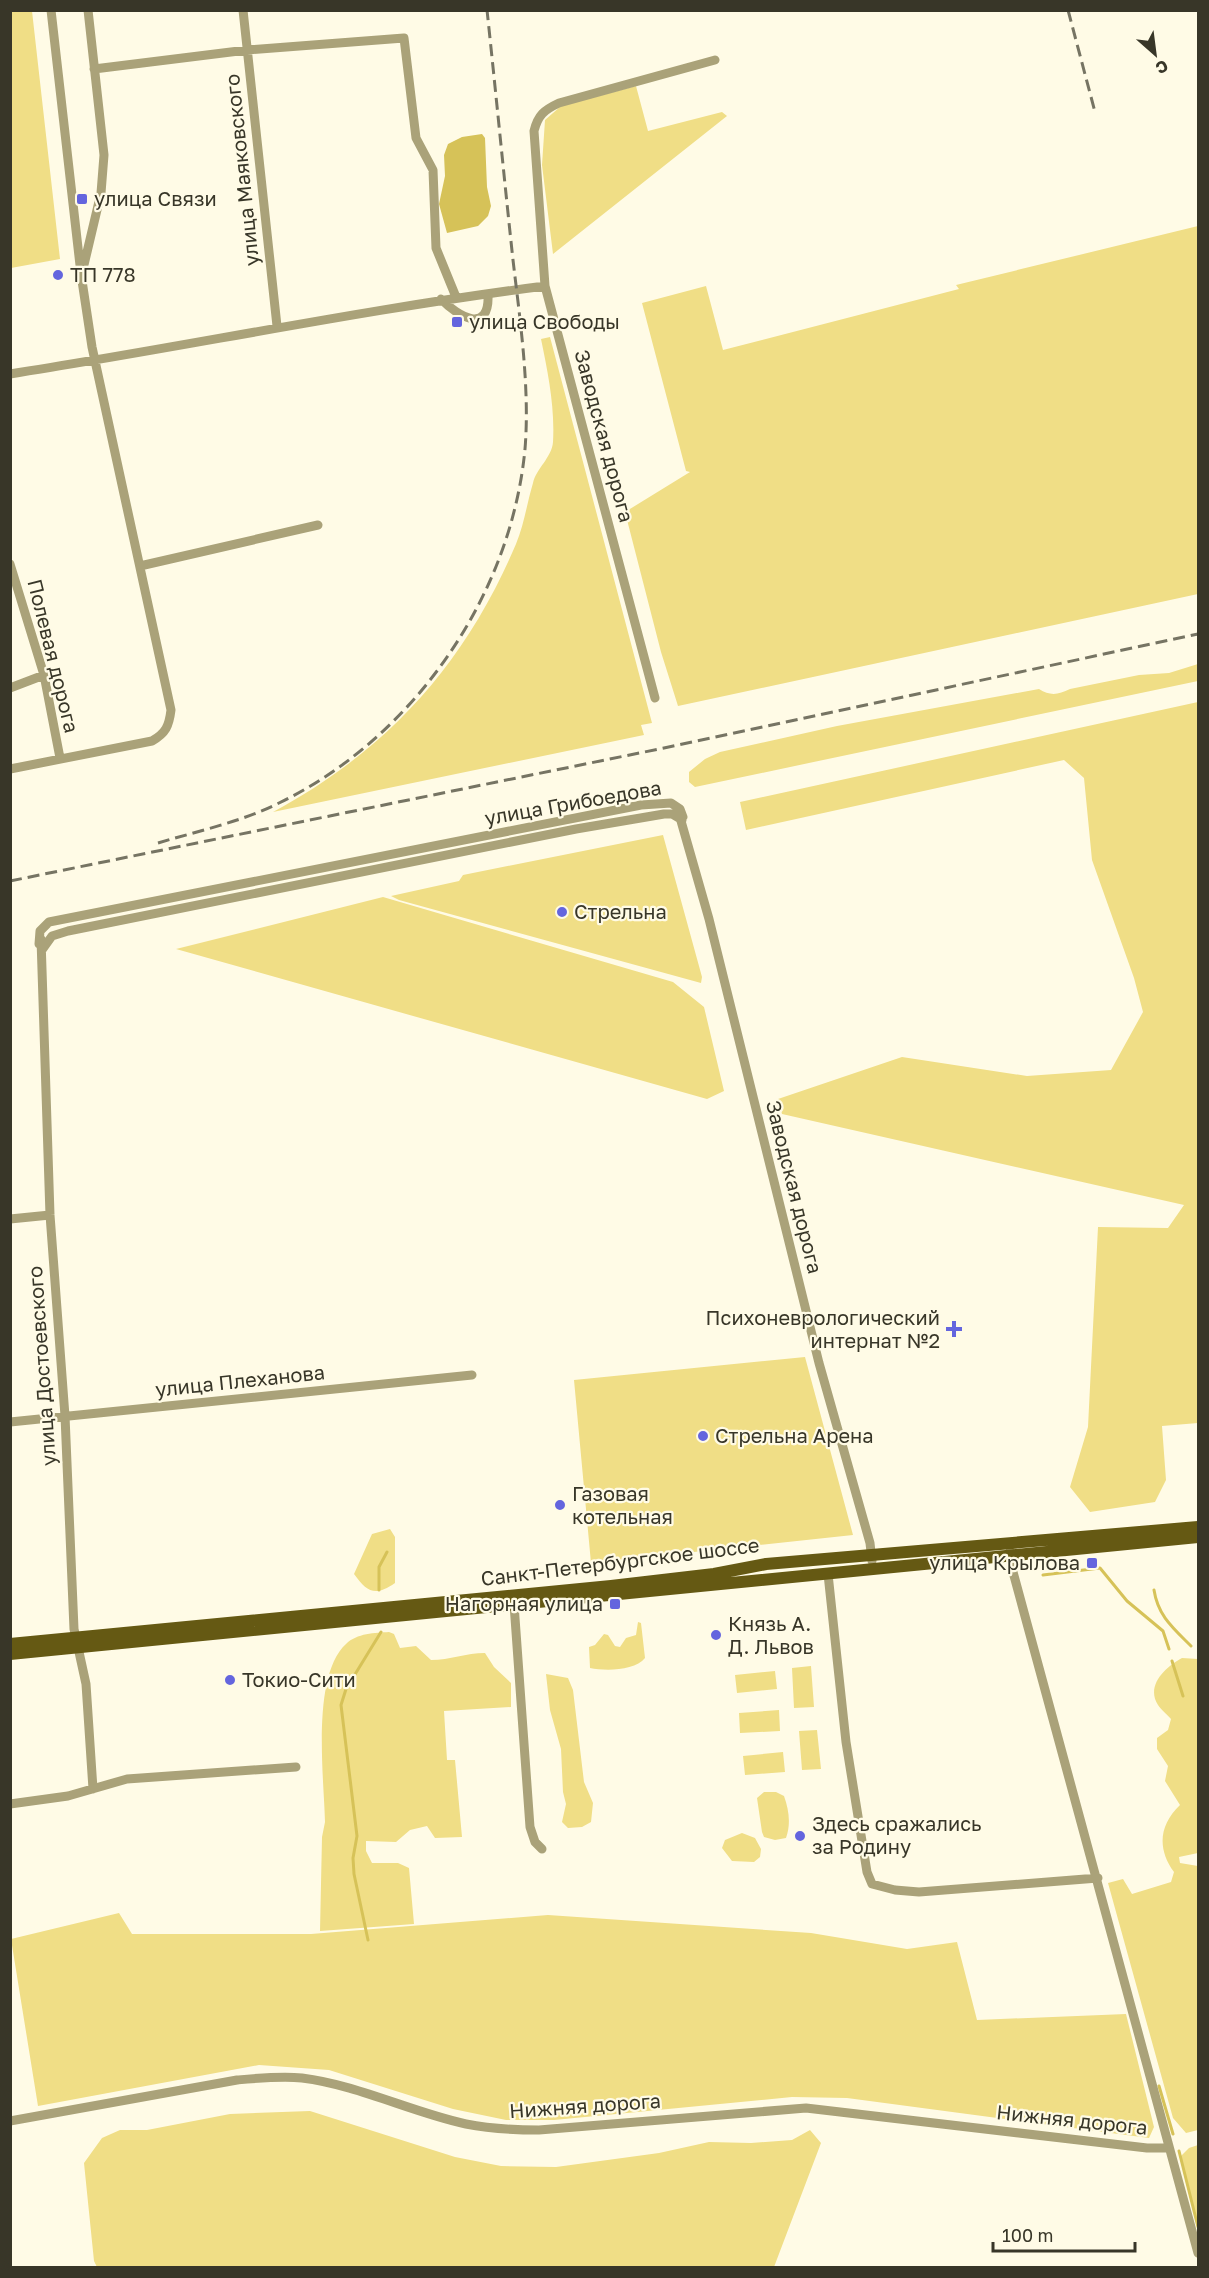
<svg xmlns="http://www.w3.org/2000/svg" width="1209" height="2278" viewBox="0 0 1209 2278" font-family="'Golos Text',sans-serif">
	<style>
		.green { fill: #f0de86 }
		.water { fill: #d6c258 }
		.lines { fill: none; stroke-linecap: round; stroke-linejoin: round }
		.stream { stroke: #d6c258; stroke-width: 3 }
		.minor { stroke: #aaa279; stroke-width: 9 }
		.major { stroke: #655913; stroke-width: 12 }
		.rail { stroke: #767463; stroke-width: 3; stroke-dasharray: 12 6; stroke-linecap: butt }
		.poi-dot { fill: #6465de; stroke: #fffbe6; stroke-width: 2 }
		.labels { text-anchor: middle; stroke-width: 4.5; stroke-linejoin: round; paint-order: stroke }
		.street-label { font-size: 20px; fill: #383628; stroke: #fffbe6 }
		.poi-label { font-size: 20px; fill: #383628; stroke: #fffbe6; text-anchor: start }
	</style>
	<rect width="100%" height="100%" fill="#fffbe6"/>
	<!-- green -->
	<path class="green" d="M 11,10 L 32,11 L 60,259 L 11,268 Z
		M 636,86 L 648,131 L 722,112 L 727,116 L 553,254 L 542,165 L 545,120 L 561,106 Z
		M 1198,226 L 1198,594 L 678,706 L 661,652 L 625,512 L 690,472 L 686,471 L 642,303 L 706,286 L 723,350 L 959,289 L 956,285 Z
		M 550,337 L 652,723 L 641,725 L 644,735 L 273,812 C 388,750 465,664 516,544 C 524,525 527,503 533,483 C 536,469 552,457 553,442 C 555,407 548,373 541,339 Z
		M 1198,664 L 1198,681 L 695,787 L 689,782 L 689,772 L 705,759 L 720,752 L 837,726 L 1039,689 C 1050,696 1058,695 1070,689 L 1139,675 L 1169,673 Z
		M 1198,702 L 1198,1423 L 1162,1426 L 1166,1480 L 1155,1502 L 1090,1512 L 1070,1487 L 1088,1427 L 1098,1227 L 1168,1228 L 1184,1205 L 782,1114 L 778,1099 L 902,1057 L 1027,1076 L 1111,1070 L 1143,1012 L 1134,978 L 1092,860 L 1084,778 L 1064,760 L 746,830 L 740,802 Z
		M 663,835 L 702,977 L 701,983 L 399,900 L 391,896 L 459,881 L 463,875 Z
		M 383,897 L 673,982 L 704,1007 L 724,1091 L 707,1099 L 176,949 Z
		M 805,1357 L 853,1535 L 591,1563 L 574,1380 Z
		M 390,1529 L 395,1537 L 395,1583 C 375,1597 367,1592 354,1574 L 372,1534 Z
		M 638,1622 L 641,1623 L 645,1658 C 635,1671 605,1671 590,1668 L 589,1647 L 595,1645 L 604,1634 L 608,1635 L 615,1646 L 620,1647 L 626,1638 L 636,1635 Z
		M 389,1632 L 394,1634 L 400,1648 L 416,1646 L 431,1660 C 450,1660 466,1653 485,1653 L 494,1667 L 511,1683 L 511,1707 L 444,1711 L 447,1760 L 455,1760 L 462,1837 L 435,1838 L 427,1826 L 410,1830 L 396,1842 L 366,1841 L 366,1851 L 372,1863 L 398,1863 L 409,1868 L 414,1924 L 320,1931 L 322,1837 L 325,1822 C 324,1778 311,1676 346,1644 C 357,1633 375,1633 389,1632 Z
		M 1182,1658 L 1198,1659 L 1198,1853 L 1179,1857 L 1180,1863 L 1198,1866 L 1198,2130 L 1186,2133 L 1173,2118 L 1108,1883 L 1123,1879 L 1132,1894 L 1171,1882 L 1174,1872 C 1157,1849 1159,1825 1180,1805 L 1165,1781 L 1168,1766 L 1157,1749 L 1157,1738 L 1168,1730 L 1171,1719 C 1167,1714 1161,1710 1158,1705 C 1145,1685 1167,1666 1182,1658 Z
		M 811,1666 L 814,1707 L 794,1708 L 792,1668 Z
		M 775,1671 L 777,1689 L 737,1693 L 735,1675 Z
		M 546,1674 L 568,1678 L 573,1690 L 584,1782 L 593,1803 L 591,1822 L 582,1827 L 568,1828 L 562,1822 L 566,1804 L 563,1792 L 561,1749 L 550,1710 Z
		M 779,1710 L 780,1731 L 740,1733 L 739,1713 Z
		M 817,1730 L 821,1769 L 802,1770 L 799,1731 Z
		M 783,1752 L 785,1772 L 745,1775 L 743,1756 Z
		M 764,1792 L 776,1792 L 784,1796 C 789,1810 791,1824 786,1838 L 775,1840 L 764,1837 L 762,1832 L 757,1798 Z
		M 742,1833 L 755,1838 L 761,1849 L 760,1857 L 754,1862 L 732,1861 L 722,1848 L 725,1840 Z
		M 119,1913 L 132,1934 L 311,1934 L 548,1915 L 811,1933 L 907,1949 L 957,1942 L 977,2020 L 1126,2014 L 1154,2127 L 1149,2138 L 847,2098 L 792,2097 L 554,2120 L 506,2120 L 453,2109 L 329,2070 L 259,2065 L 38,2106 L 11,1939 Z
		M 310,2111 L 455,2157 L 501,2166 L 556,2167 L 659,2153 L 709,2142 L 751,2143 L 792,2140 L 810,2130 L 821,2143 L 774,2267 L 97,2267 L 94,2261 L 84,2163 L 102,2138 L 120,2130 L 147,2130 L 230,2114 Z
		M 1198,2145 L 1198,2223 L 1181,2156 L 1189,2148 Z"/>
	<!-- water -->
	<path class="water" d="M 482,134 L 485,138 L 487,187 L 491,206 L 488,216 L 478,226 L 447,233 L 439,204 L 445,176 L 444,155 L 448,144 L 462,137 Z"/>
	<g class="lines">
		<!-- stream -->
		<path class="stream" d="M 1043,1575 L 1100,1568 L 1127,1601 L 1163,1631 L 1169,1649
			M 379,1590 L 379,1567 L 387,1552
			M 1154,1590 C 1158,1616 1173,1628 1191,1646
			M 1172,1661 L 1183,1696
			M 368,1940 L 354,1874 L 353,1858 L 357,1836 L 341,1705 L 346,1689 L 381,1632
			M 1159,2086 L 1173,2134
			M 1179,2151 L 1198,2227"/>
		<!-- minor -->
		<path class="minor" d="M 243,10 L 277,326
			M 94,69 L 247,50 L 404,38 L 416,138 L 433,170 L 436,248 L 456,297
			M 83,269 L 101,193 L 104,155 L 88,10
			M 441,299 C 458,317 490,335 488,294
			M 10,374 C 189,346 365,309 545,286
			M 10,564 L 44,675 L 60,758
			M 140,566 L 318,525
			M 10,688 L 44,675
			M 655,698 L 545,286 L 534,131 C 538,115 544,110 559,103 L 715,60
			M 10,769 L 152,741 C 166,733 169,726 171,710 L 92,347 L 81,274 L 51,10
			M 679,814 L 709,919 L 819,1363 L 870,1543 L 872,1561
			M 41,939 L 50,1215 L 65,1416 L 74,1629 L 86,1684 L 93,1789
			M 39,944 L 40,931 L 49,922 L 641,805 L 671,803 L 680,809 L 683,817
			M 42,950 L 52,936 L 68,931 L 576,829 L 664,814 L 672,814 L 682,820
			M 10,1219 L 50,1215
			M 10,1422 L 472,1375
			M 1010,1551 L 1013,1572 L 1198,2253
			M 828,1574 L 846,1742 L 867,1872 L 872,1884 L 895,1890 L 919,1892 L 1098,1878
			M 514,1604 L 530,1827 L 535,1842 L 542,1849
			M 10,1804 L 68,1796 L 127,1779 L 296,1767
			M 10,2121 L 237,2080 C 259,2078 280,2076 302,2078 C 358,2085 411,2112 466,2124 C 491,2129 514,2130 539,2130 L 806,2108 L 1147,2148 L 1169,2148"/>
		<!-- major -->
		<path class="major" d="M 10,1644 L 611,1586 L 714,1574 L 766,1564 L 1198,1527
			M 10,1654 L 1198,1537"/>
		<!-- rail -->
		<path class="rail" d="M 1068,10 L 1095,112
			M 158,843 C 198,831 241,822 279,803 C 413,738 511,597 525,449 C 530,388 520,320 513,260 C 504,177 496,94 487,10
			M 10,881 L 664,748 L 1198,634"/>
	</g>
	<!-- markers -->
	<g class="poi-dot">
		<rect x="76" y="193" width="12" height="12" rx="3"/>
		<circle cx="58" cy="275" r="6"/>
		<rect x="451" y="316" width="12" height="12" rx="3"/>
		<circle cx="562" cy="912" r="6"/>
		<path d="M951 1320h6v6h6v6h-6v6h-6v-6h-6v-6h6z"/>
		<circle cx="703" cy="1436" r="6"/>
		<circle cx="560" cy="1505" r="6"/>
		<rect x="1086" y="1557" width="12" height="12" rx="3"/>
		<rect x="609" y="1598" width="12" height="12" rx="3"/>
		<circle cx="716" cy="1635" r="6"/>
		<circle cx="230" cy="1680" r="6"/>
		<circle cx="800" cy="1836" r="6"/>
	</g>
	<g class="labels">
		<!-- street labels -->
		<g class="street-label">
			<text transform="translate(242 170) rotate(-96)" y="7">улица Маяковского</text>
			<text transform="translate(604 436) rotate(75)" y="7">Заводская дорога</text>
			<text transform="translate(53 656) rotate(76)" y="7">Полевая дорога</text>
			<text transform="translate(573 803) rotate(-10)" y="7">улица Грибоедова</text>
			<text transform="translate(794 1187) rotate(76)" y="7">Заводская дорога</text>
			<text transform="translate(42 1366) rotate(-94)" y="7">улица Достоевского</text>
			<text transform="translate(240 1381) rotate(-6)" y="7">улица Плеханова</text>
			<text transform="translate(620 1562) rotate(-7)" y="7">Санкт-Петербургское шоссе</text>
			<text transform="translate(585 2106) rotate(-4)" y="7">Нижняя дорога</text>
			<text transform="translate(1072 2120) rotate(6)" y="7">Нижняя дорога</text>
		</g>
		<!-- poi labels -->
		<g class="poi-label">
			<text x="94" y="206">улица Связи</text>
			<text x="70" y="282">ТП 778</text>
			<text x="469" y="329">улица Свободы</text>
			<text x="574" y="919">Стрельна</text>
			<text x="940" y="1325" text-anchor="end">Психоневрологический<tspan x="940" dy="23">интернат №2</tspan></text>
			<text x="715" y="1443">Стрельна Арена</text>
			<text x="572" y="1501">Газовая<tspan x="572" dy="23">котельная</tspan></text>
			<text x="1080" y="1570" text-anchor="end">улица Крылова</text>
			<text x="603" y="1611" text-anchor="end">Нагорная улица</text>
			<text x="728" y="1631">Князь А.<tspan x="728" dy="23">Д. Львов</tspan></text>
			<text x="242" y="1687">Токио-Сити</text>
			<text x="812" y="1831">Здесь сражались<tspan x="812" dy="23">за Родину</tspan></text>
		</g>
	</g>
	<!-- border -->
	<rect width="1209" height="2278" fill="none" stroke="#383628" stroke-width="24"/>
	<!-- north arrow -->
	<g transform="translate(1155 54) rotate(152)" stroke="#fffbe6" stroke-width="4.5" paint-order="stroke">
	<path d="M0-4.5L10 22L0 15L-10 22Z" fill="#383628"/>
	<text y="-9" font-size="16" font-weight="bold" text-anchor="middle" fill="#383628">С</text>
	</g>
	<!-- scale -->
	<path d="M993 2242v9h142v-9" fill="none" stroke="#383628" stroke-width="3"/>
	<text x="1002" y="2242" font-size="18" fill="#383628" stroke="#fffbe6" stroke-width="4.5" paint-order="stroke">100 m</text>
</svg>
